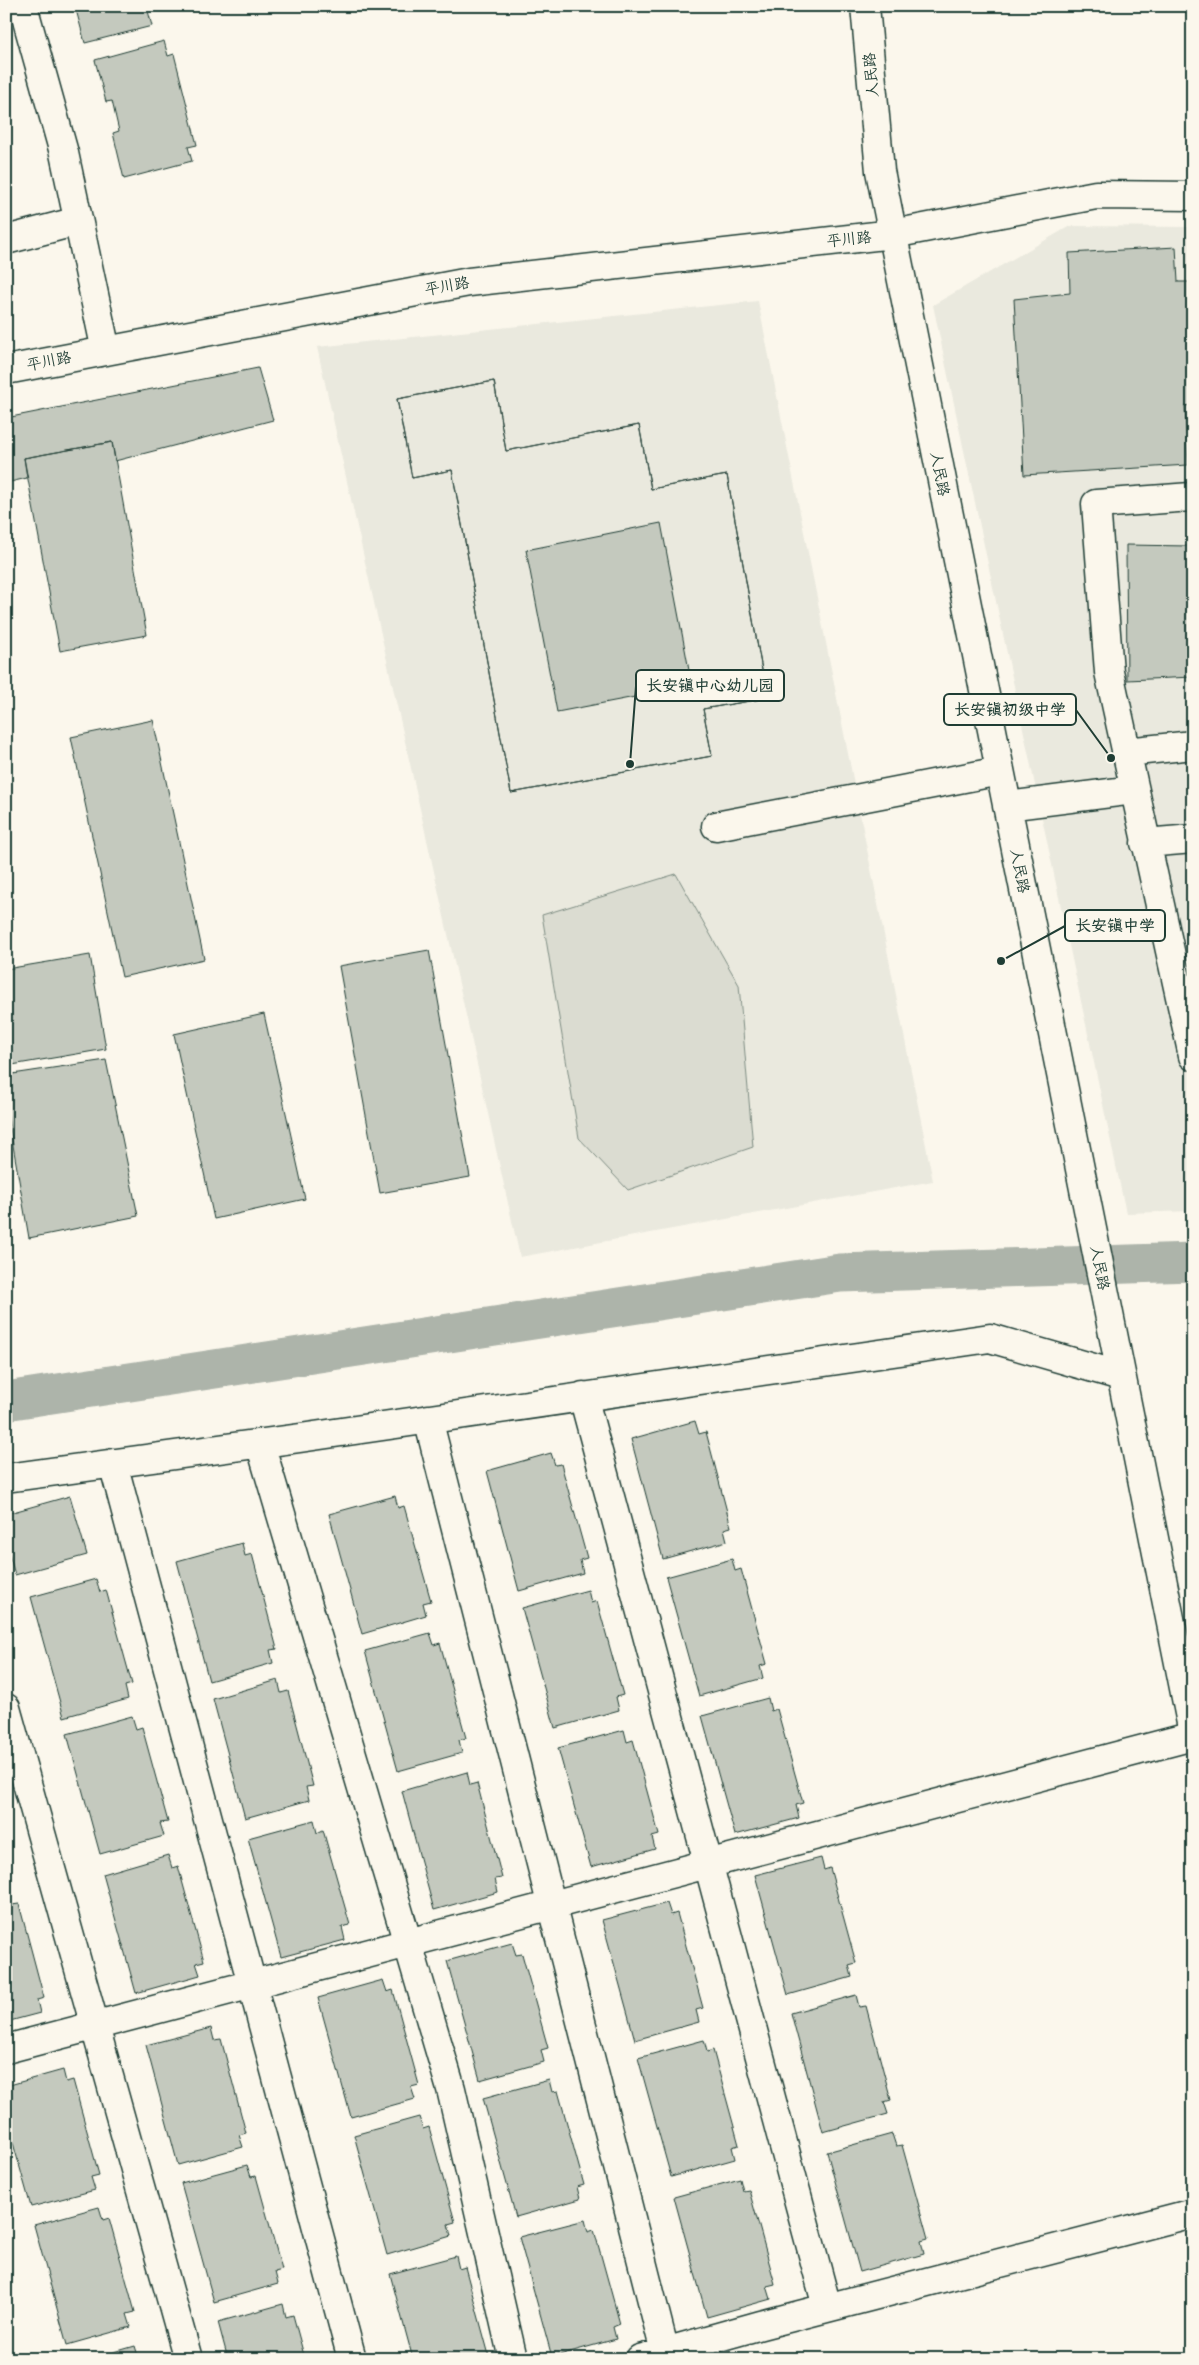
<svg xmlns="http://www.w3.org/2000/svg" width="1199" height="2365" viewBox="0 0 1199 2365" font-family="'Shantell Sans','LXGW WenKai TC',sans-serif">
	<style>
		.built { fill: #eae9de }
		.green { fill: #dbdcd1; stroke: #7d8c82 }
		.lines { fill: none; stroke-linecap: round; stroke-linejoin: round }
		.canal { stroke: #adb4aa; stroke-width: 39 }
		.building { fill: #c4c9be; stroke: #1f3d34; fill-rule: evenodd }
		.minor-casing { stroke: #1f3d34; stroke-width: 31 }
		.minor { stroke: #fbf7ec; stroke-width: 28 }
		.labels { text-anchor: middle; stroke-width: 4; stroke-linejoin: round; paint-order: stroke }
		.street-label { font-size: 15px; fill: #1f3d34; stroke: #fbf7ec }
		.leader { fill: none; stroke: #1f3d34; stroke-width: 2 }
		.callout-dot { fill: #1f3d34; stroke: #fbf7ec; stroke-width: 2 }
		.callout { fill: #fbf7ec; stroke: #1f3d34; stroke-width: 2 }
		.callout-label { font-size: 16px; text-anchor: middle; font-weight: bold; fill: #1f3d34 }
	</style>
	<rect width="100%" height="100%" fill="#fbf7ec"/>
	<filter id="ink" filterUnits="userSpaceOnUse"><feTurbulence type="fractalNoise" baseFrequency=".02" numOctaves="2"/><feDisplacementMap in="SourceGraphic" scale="10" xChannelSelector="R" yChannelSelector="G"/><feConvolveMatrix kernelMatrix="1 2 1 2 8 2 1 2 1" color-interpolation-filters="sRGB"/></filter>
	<g filter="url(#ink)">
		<!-- built -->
		<path class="built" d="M 1070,226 L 1193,227 L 1193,1211 L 1126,1213 L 933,305 Z
			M 758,301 L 933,1181 L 520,1257 L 317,347 Z"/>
		<!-- green -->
		<path class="green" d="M 676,874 L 739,985 L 753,1147 L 628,1190 L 579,1138 L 542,915 Z"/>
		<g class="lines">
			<!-- canal -->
			<path class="canal" d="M 6,1401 L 840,1273 L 1193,1262"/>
		</g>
		<!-- building -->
		<path class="building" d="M 75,6 L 156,6 L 157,9 L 148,11 L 152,26 L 85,43 Z
			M 164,41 L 168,56 L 174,54 L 197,145 L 188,147 L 192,161 L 124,179 L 113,133 L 119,131 L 112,101 L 106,102 L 95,60 Z
			M 1176,247 L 1178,282 L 1193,282 L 1193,405 L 1185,406 L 1188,465 L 1024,475 L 1014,299 L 1070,293 L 1069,253 Z
			M 258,368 L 273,420 L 115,461 L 112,442 L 24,458 L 27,478 L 6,483 L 6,418 Z
			M 494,381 L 506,451 L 639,425 L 651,489 L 727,475 L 767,698 L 703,709 L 712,756 L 511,793 L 452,470 L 412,478 L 397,399 ZM 661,523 L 692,686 L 557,712 L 526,550 Z
			M 494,381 L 506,451 L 639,425 L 651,489 L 727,475 L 767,698 L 703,709 L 712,756 L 511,793 L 452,470 L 412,478 L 397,399 Z
			M 112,442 L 147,635 L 60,651 L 24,458 Z
			M 1126,545 L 1189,546 L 1189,571 L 1193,572 L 1193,677 L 1127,680 Z
			M 153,720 L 204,959 L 122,977 L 71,737 Z
			M 429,950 L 470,1177 L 380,1193 L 339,966 Z
			M 90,955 L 106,1049 L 6,1066 L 6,969 Z
			M 264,1014 L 305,1199 L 214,1219 L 174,1034 Z
			M 106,1060 L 138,1216 L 29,1238 L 6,1105 L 6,1075 Z
			M 695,1421 L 699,1434 L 706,1432 L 731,1527 L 724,1529 L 727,1541 L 663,1559 L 631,1439 Z
			M 551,1453 L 555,1465 L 561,1464 L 587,1558 L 580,1560 L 583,1573 L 519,1591 L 487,1471 Z
			M 70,1496 L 87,1555 L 15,1575 L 6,1543 L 6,1514 Z
			M 395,1496 L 398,1508 L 404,1506 L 431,1601 L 423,1603 L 426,1615 L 362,1634 L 329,1514 Z
			M 242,1543 L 245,1556 L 252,1554 L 277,1649 L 270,1650 L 273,1663 L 209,1681 L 177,1561 Z
			M 732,1559 L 735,1571 L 741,1569 L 767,1664 L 760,1666 L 763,1678 L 699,1696 L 666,1577 Z
			M 96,1579 L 100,1592 L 106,1590 L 132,1684 L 125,1686 L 128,1699 L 64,1717 L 31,1597 Z
			M 588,1590 L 591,1603 L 597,1601 L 623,1695 L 616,1697 L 619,1710 L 555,1728 L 522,1608 Z
			M 430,1633 L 434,1645 L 440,1643 L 466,1738 L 459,1740 L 462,1753 L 398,1771 L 365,1651 Z
			M 278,1680 L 281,1693 L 288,1691 L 313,1786 L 306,1787 L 309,1800 L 245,1818 L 213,1699 Z
			M 768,1698 L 771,1711 L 777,1709 L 803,1803 L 796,1805 L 799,1818 L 735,1835 L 702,1716 Z
			M 132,1716 L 136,1729 L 142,1727 L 168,1822 L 160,1823 L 164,1836 L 100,1854 L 67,1734 Z
			M 624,1730 L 627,1742 L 633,1740 L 659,1835 L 652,1837 L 655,1849 L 591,1867 L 558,1748 Z
			M 467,1772 L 470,1785 L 477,1783 L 502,1878 L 495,1879 L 498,1892 L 434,1910 L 402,1791 Z
			M 314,1820 L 317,1833 L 323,1830 L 350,1925 L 342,1927 L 345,1940 L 281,1957 L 248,1838 Z
			M 168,1855 L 172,1868 L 178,1866 L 204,1961 L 196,1963 L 200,1975 L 136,1993 L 103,1874 Z
			M 821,1858 L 824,1870 L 830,1868 L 856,1963 L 849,1965 L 852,1977 L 788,1995 L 755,1875 Z
			M 9,1893 L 12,1905 L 19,1904 L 44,1998 L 37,2000 L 40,2013 L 6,2022 L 6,1894 Z
			M 667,1903 L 671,1915 L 677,1913 L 703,2008 L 696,2010 L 699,2022 L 635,2040 L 602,1920 Z
			M 512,1943 L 516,1955 L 522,1954 L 548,2048 L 541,2050 L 544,2062 L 480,2080 L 447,1961 Z
			M 383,1980 L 387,1992 L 393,1990 L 419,2085 L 411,2087 L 415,2099 L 351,2117 L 318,1998 Z
			M 856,1995 L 859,2007 L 866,2006 L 891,2100 L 884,2102 L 888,2114 L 823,2132 L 791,2013 Z
			M 211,2028 L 214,2040 L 221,2039 L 246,2133 L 239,2135 L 243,2147 L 178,2165 L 146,2045 Z
			M 704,2040 L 707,2052 L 713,2050 L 739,2145 L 732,2147 L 735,2159 L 671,2177 L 638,2058 Z
			M 63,2070 L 66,2082 L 73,2080 L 99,2175 L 91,2177 L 95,2190 L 31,2207 L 6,2118 L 6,2086 Z
			M 549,2080 L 552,2092 L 558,2091 L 584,2185 L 577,2187 L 580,2199 L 516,2217 L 483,2098 Z
			M 419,2117 L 423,2129 L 429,2127 L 455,2222 L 448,2224 L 451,2236 L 387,2255 L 354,2135 Z
			M 892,2134 L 896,2146 L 902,2145 L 928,2239 L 921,2241 L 924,2254 L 860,2272 L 827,2152 Z
			M 247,2165 L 251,2177 L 256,2176 L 282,2270 L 275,2272 L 278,2284 L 214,2302 L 181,2183 Z
			M 740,2179 L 743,2191 L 749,2190 L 775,2284 L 767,2286 L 771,2299 L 707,2317 L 674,2197 Z
			M 99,2207 L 103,2220 L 109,2218 L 135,2312 L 127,2314 L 131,2327 L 67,2345 L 34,2225 Z
			M 585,2220 L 588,2232 L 594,2230 L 620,2324 L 613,2327 L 616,2339 L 552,2357 L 519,2237 Z
			M 456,2256 L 459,2269 L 465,2267 L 490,2359 L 413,2359 L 390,2274 Z
			M 283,2304 L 286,2317 L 293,2315 L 305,2359 L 228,2359 L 218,2322 Z
			M 135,2346 L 139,2359 L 90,2359 Z"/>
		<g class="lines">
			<defs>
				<path id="minor" d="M 23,6 L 64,153 L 106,351
					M 865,6 L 880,171 L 1193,1733
					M 6,240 L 78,221
					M 6,370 L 469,282 L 893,234 L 1096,195 L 1193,196
					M 1191,497 L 1096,504 L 1109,672 L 1193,1056
					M 1126,752 L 1193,745
					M 1007,806 L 1134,790
					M 716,826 L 1000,771
					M 1145,843 L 1193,839
					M 583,1396 L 827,2307
					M 428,1419 L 665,2352
					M 260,1443 L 451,2089 L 513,2359
					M 113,1463 L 352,2359
					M 6,1478 L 300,1438 L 990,1338 L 1121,1376
					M 6,1708 L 188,2359
					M 6,2049 L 1193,1736
					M 640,2359 L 761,2325 L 1193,2213"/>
			</defs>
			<!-- minor casing -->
			<use href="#minor" class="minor-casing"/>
			<!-- minor -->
			<use href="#minor" class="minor"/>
		</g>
	</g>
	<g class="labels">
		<!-- street labels -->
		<g class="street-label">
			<text transform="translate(871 75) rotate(-95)" y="5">人民路</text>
			<text transform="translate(849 239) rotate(-6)" y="5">平川路</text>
			<text transform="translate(447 286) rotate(-10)" y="5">平川路</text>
			<text transform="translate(49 361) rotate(-11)" y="5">平川路</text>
			<text transform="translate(940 474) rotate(79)" y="5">人民路</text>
			<text transform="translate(1020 871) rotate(79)" y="5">人民路</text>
			<text transform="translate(1100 1268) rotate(79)" y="5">人民路</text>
		</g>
	</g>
	<!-- callouts -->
	<path class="leader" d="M630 764L636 686M1111 758L1076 710M1001 961L1065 926"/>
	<g class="callout-dot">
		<circle cx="630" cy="764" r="5"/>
		<circle cx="1111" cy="758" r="5"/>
		<circle cx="1001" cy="961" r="5"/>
	</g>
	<g class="callout">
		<rect x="636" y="670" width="148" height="31" rx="5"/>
		<rect x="944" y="694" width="132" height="31" rx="5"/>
		<rect x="1065" y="910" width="100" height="31" rx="5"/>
	</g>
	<g class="callout-label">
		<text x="710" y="691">长安镇中心幼儿园</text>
		<text x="1010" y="715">长安镇初级中学</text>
		<text x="1115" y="931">长安镇中学</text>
	</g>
	<!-- margin -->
	<rect width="1199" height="2365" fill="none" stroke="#fbf7ec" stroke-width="25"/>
	<rect x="12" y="12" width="1174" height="2340" fill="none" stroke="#1f3d34" stroke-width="2" filter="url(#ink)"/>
</svg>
